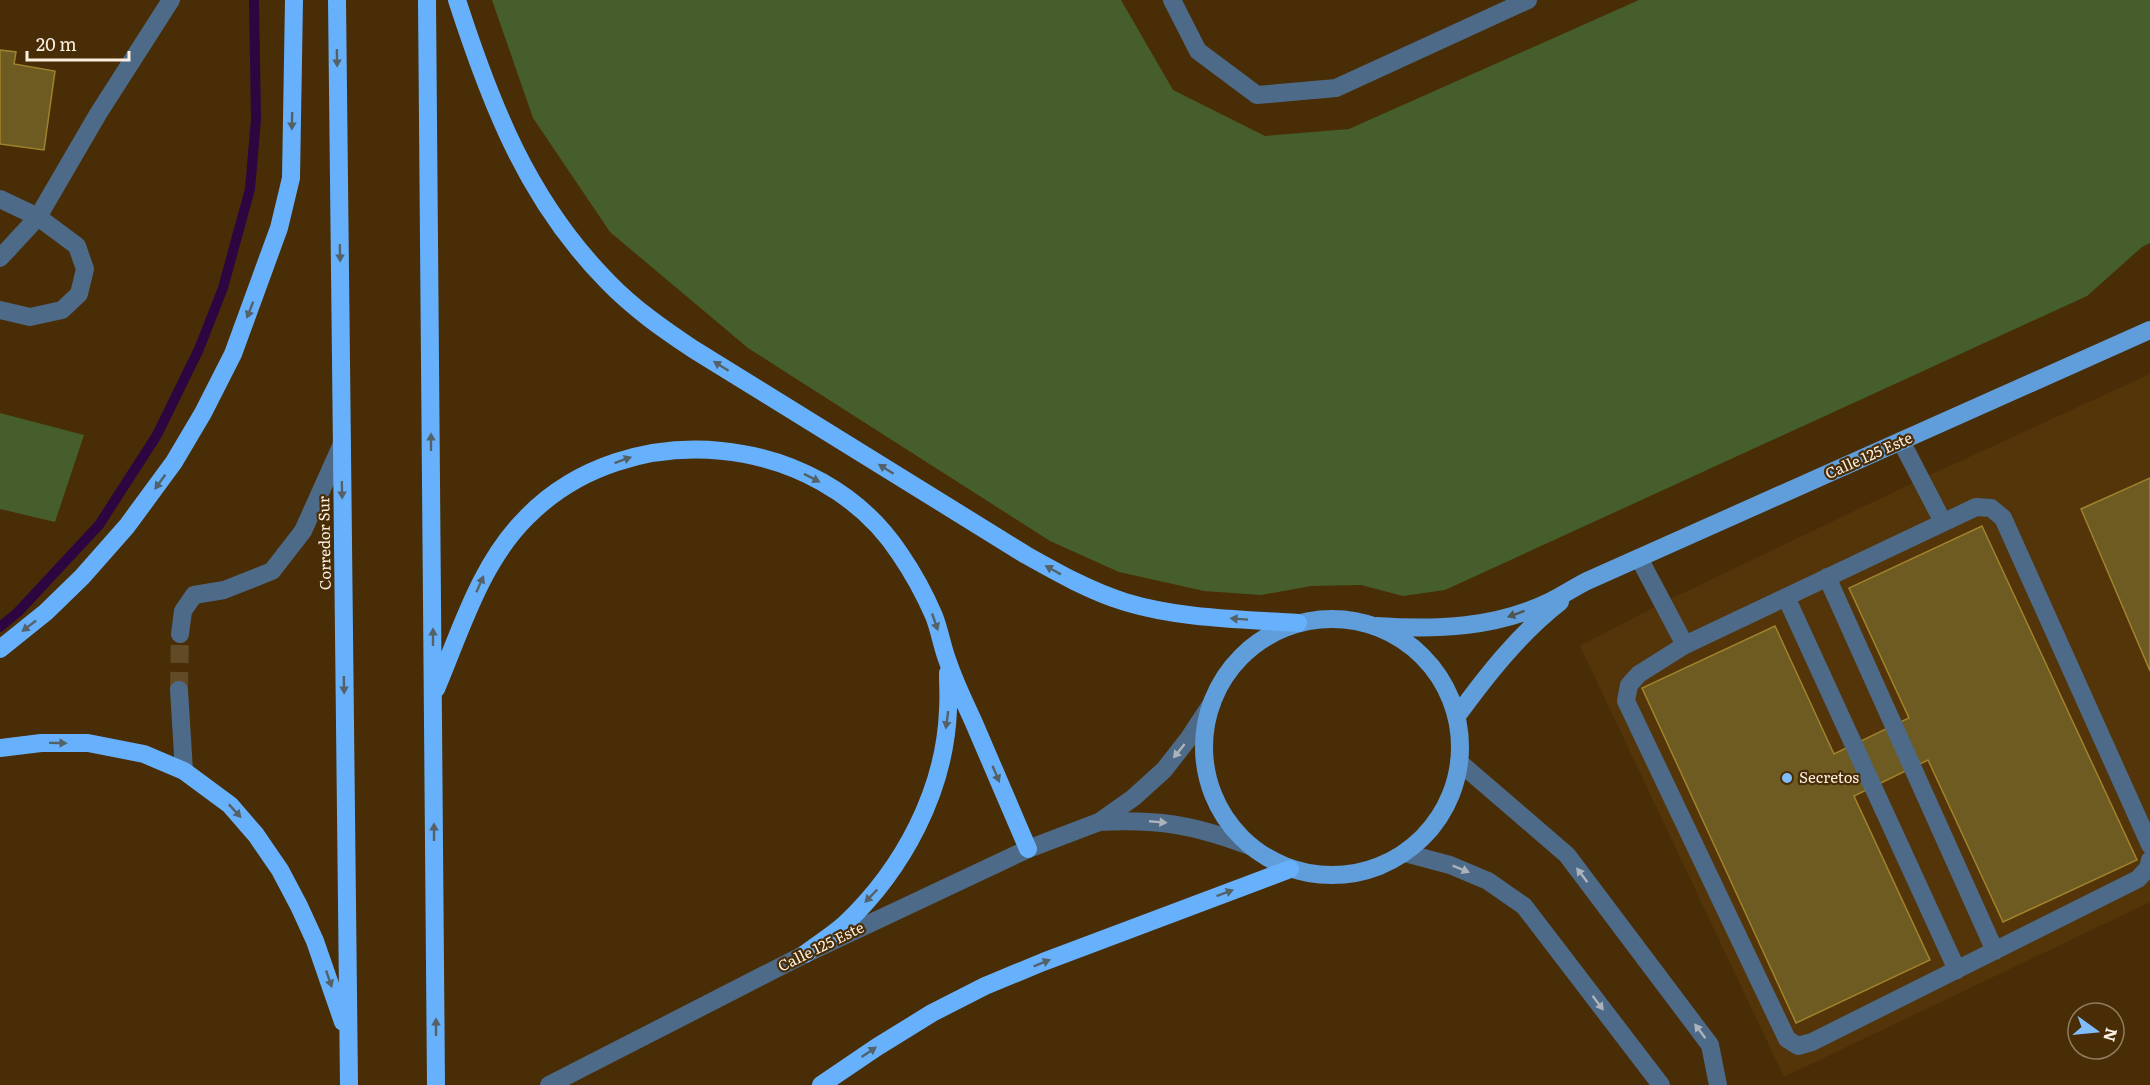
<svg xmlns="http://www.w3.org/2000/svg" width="2150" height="1085" viewBox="0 0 2150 1085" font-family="Literata,serif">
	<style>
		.built { fill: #533509 }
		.green { fill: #465e2b }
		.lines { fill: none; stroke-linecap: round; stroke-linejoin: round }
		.stream { stroke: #2d0641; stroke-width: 10 }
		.building { fill: #6e5b22; stroke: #a0832d; stroke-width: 1.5 }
		.minor-tunnel { stroke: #634a27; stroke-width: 18; stroke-dasharray: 18 9; stroke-linecap: butt }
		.minor { stroke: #4d6a88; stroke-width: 18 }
		.major { stroke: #609ddb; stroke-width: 18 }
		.highway { stroke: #67b1fc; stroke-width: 18 }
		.oneway { fill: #546268 }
		.oneway2 { fill: #505451 }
		.oneway3 { fill: #adb3ba }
		.poi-dot { fill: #81bdfa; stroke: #482d06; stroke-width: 2 }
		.labels { text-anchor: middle; stroke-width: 4.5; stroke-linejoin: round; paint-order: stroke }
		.street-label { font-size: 15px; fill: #fbefe2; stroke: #482d06 }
		.poi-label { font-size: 15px; fill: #fbefe2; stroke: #482d06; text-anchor: start }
	</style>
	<rect width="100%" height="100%" fill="#482d06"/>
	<!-- built -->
	<path class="built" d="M 2150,374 L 2150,902 L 1784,1077 L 1580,646 L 1662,603 L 1921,479 Z"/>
	<!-- green -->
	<path class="green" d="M 492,0 L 1121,0 L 1173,90 L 1265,136 L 1349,129 L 1639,0 L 2150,0 L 2150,243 L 2142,247 L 2087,296 L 1445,590 L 1403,596 L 1361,585 L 1311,586 L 1261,595 L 1204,591 L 1119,572 L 1050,541 L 748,348 L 610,232 L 533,118 Z
		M 0,413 L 84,435 L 55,522 L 0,509 Z"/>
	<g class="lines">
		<!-- stream -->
		<path class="stream" d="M 0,627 L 18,612 L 99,525 L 157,435 L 199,349 L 223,288 L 250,189 L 256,119 L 254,0"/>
	</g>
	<!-- building -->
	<path class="building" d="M 0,50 L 16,52 L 14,64 L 55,71 L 44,150 L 0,144 Z
		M 2150,478 L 2150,671 L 2081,509 Z
		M 1982,526 L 2137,860 L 2003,922 L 1928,760 L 1854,796 L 1930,960 L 1796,1023 L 1642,688 L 1775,626 L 1834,754 L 1909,718 L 1849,588 Z"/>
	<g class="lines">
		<!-- minor-tunnel -->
		<path class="minor-tunnel" d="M 179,690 L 180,634"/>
		<!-- minor -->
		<path class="minor" d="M 1172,0 L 1198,51 L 1257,95 L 1336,88 L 1528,0
			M 0,199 L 38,217 L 77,246 L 85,269 L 79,294 L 62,310 L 30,317 L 0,310
			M 0,258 L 38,217 L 98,114 L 171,0
			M 1901,441 L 1943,522
			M 1639,558 L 1685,645
			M 1827,577 L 1995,951
			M 1786,597 L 1957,970
			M 180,634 L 183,611 L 194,595 L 224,590 L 272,571 L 303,531 L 342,444
			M 179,690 L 184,771
			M 1459,762 L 1567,855 L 1710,1045 L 1718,1085
			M 1099,822 C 1160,819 1194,825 1250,846
			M 2150,845 L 2003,518 L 1991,508 L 1976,507 L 1685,645 L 1639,674 L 1629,685 L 1626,701 L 1787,1039 L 1798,1046 L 1812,1042 L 2138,879 L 2148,868 L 2150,860
			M 1405,853 L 1450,865 L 1488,881 L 1524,906 L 1661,1085
			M 549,1085 L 805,954 L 1028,849 L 1099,822 L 1133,798 L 1164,770 L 1189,738 L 1212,703"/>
		<!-- major -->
		<path class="major" d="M1204 747a128 128 0 1 1 256 0a128 128 0 1 1-256 0Z
			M 1377,626 C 1436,630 1496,628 1551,601 C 1563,595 1575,587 1587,581 L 2150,330
			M 1457,716 C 1487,675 1519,634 1560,602"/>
		<!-- highway -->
		<path class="highway" d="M 337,0 L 349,1085
			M 427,0 L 436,1085
			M 457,0 C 491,105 528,201 608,282 C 633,308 663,329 693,349 L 1026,555 C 1058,573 1090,591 1125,602 C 1181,619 1240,619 1298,623
			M 0,649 L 46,612 L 82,577 L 127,526 L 174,462 L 203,413 L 233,354 L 279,228 L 291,178 L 294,0
			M 436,689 C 461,630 480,564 526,518 C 628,413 820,432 900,554 C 913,573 925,595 934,616 C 940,631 942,647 948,662 C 955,683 965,703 974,723 C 992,765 1010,807 1028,849
			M 0,748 L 41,743 L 88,743 L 144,754 L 184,771 L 230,805 L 256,835 L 280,870 L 299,906 L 315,941 L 343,1022
			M 805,954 C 818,944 833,935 845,924 C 903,869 945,791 948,710 C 949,697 948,685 948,673
			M 821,1085 L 877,1047 L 932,1013 L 985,986 L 1043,962 L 1290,869"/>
	</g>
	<!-- one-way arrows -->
	<defs><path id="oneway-solid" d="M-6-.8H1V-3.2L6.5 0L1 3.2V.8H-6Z" transform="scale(1.5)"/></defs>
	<g class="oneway">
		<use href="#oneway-solid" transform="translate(337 58) rotate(89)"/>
		<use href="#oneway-solid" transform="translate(292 121) rotate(91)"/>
		<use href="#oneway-solid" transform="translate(340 253) rotate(89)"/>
		<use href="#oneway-solid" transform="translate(250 310) rotate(111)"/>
		<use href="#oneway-solid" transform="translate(721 366) rotate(-148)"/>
		<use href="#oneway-solid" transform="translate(431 442) rotate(-90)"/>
		<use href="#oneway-solid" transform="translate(623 460) rotate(-20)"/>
		<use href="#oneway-solid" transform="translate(886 469) rotate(-148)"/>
		<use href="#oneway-solid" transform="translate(812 478) rotate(27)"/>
		<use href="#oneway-solid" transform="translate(160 482) rotate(126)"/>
		<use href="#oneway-solid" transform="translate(342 490) rotate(89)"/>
		<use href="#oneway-solid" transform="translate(1053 570) rotate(-151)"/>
		<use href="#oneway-solid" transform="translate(480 584) rotate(-66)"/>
		<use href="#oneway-solid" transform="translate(1239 619) rotate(-176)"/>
		<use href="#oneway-solid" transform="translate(935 622) rotate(71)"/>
		<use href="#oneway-solid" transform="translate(29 626) rotate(142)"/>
		<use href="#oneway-solid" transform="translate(433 637) rotate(-90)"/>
		<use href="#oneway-solid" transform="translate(344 685) rotate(89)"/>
		<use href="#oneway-solid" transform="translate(947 720) rotate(98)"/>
		<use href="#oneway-solid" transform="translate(58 743) rotate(1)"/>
		<use href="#oneway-solid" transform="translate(996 774) rotate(67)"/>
		<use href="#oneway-solid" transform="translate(235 811) rotate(47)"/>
		<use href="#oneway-solid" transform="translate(434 832) rotate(-90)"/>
		<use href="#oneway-solid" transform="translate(1225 893) rotate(-21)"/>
		<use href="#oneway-solid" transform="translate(871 896) rotate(134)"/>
		<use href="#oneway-solid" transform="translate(1042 963) rotate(-22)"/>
		<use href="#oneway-solid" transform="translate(329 979) rotate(71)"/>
		<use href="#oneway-solid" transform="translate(436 1027) rotate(-90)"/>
		<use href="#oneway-solid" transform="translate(869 1052) rotate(-34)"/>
	</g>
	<use class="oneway2" href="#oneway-solid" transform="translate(1516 614) rotate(160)"/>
	<g class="oneway3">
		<use href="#oneway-solid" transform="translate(1179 751) rotate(129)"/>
		<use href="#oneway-solid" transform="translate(1158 822) rotate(5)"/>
		<use href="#oneway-solid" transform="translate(1461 869) rotate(22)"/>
		<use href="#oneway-solid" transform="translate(1582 875) rotate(-127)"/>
		<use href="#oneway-solid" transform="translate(1598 1003) rotate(53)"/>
		<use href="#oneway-solid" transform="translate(1700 1031) rotate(-127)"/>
	</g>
	<!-- markers -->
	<circle class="poi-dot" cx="1787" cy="778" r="6"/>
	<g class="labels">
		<!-- street labels -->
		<g class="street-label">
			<text transform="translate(1869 456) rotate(-24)" y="5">Calle 125 Este</text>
			<text transform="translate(325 543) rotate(-91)" y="5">Corredor Sur</text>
			<text transform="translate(821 947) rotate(-26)" y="5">Calle 125 Este</text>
		</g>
		<!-- poi labels -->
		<g class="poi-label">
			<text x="1799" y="783">Secretos</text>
		</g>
	</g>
	<!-- north arrow -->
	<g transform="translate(2096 1031) rotate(105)"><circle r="28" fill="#482d06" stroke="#907b5e" stroke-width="1.5"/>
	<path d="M0-4.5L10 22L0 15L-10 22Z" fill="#81bdfa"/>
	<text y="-9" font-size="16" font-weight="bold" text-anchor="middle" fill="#fbefe2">N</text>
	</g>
	<!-- scale -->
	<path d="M27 51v9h102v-9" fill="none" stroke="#fbefe2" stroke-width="3"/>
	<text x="36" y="51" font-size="18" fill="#fbefe2" stroke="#482d06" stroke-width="4.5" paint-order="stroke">20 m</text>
</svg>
